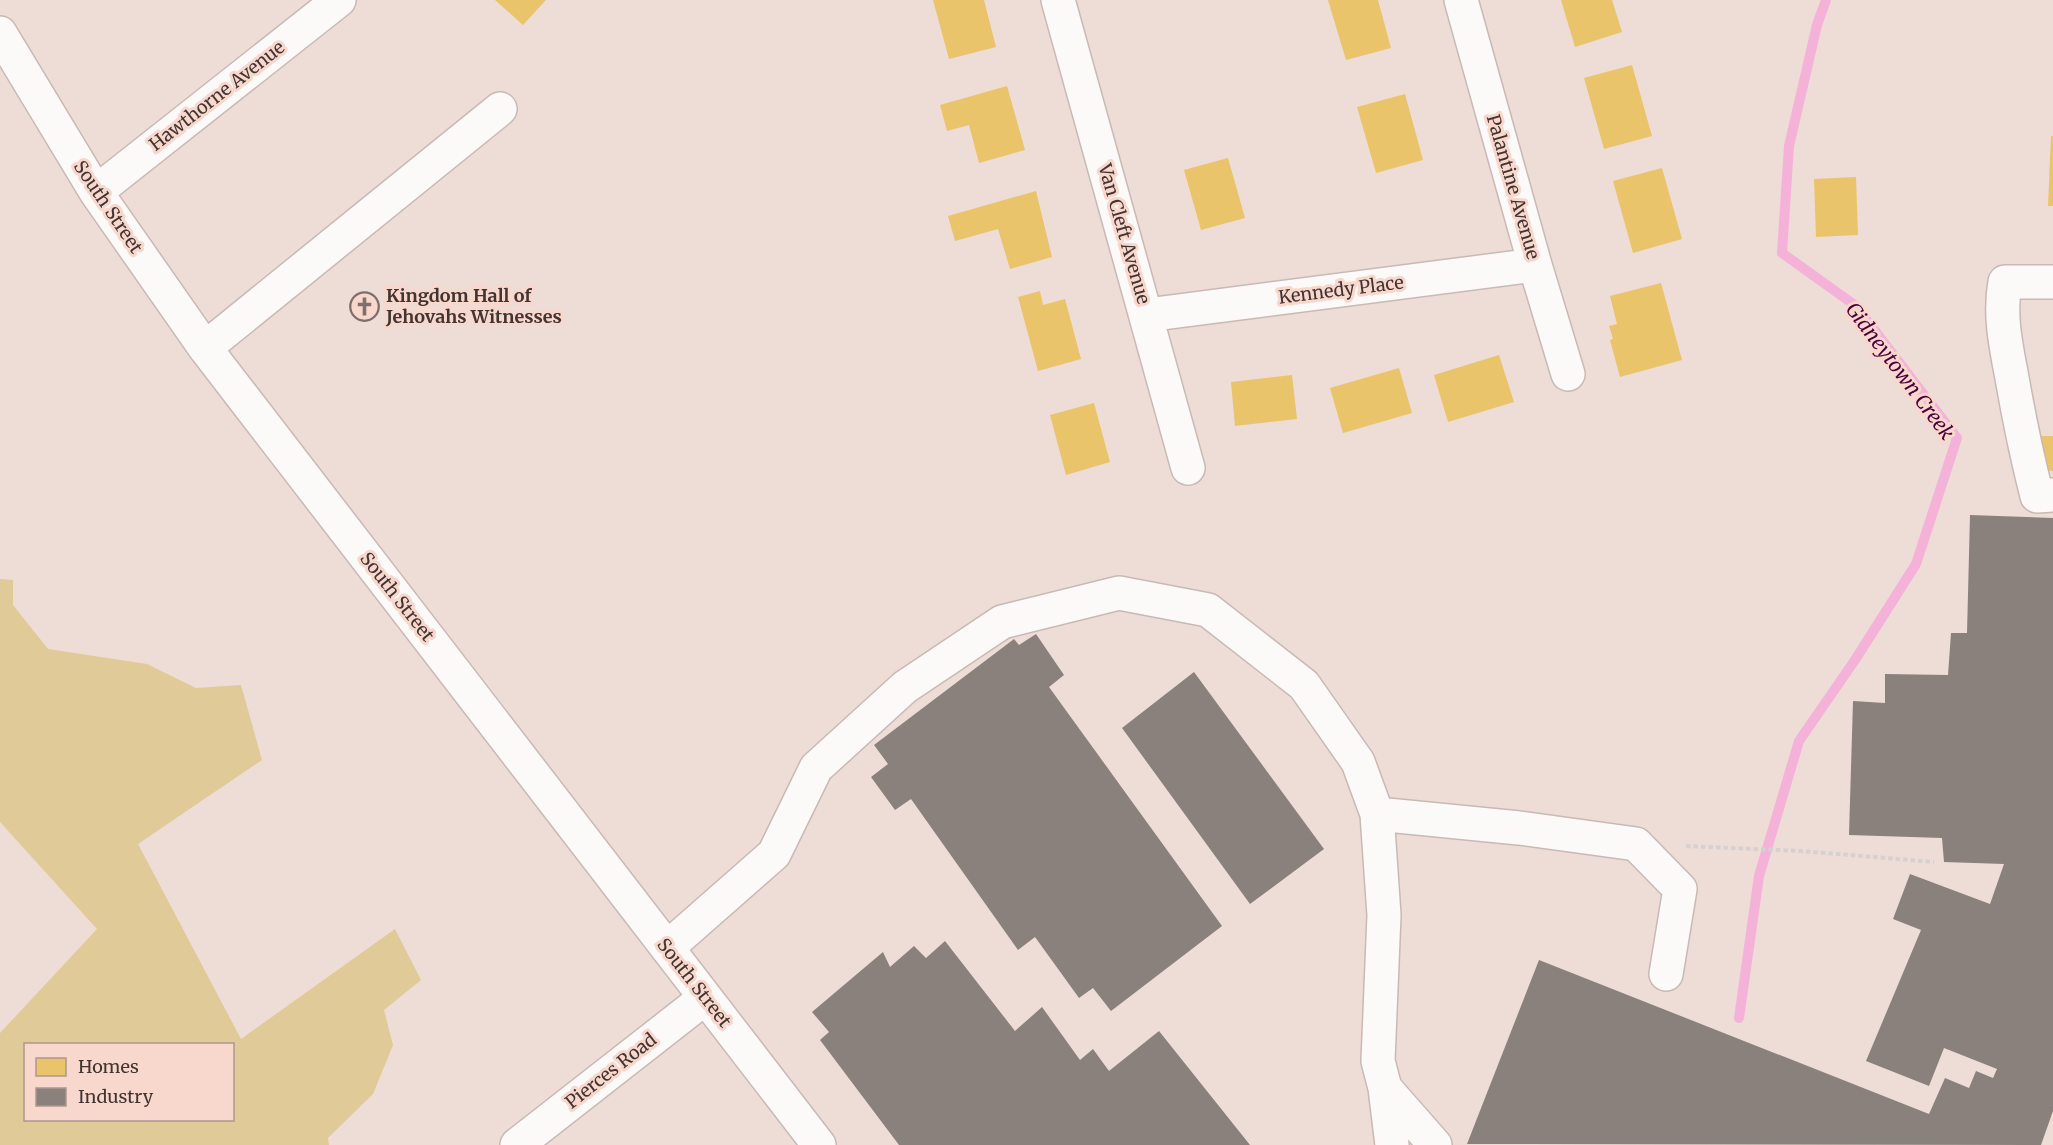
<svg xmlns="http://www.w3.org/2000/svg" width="2053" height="1145" viewBox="0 0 2053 1145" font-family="Merriweather,serif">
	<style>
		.green { fill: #e0ca98; fill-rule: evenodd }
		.homes { fill: #e9c46a }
		.industry { fill: #8a817c }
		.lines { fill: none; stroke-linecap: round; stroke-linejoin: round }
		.stream { stroke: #f4b2d8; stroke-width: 10 }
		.minor-casing { stroke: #c8b9b5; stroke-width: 36 }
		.path { stroke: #d6d1d0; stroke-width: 4; stroke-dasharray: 4.5 3; stroke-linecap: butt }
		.minor { stroke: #fcfaf9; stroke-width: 33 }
		.labels { text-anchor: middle; stroke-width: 6; stroke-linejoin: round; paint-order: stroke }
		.street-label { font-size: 18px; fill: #413431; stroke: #f8d7cd }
		.poi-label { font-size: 18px; font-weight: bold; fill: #413431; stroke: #f8d7cd; text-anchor: start }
		.water-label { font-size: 20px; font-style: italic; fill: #4d003c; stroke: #f8d7cd }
	</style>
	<rect width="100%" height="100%" fill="#eedcd7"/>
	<!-- green -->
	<path class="green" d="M 0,579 L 13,580 L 13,605 L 48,649 L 147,664 L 196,688 L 241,685 L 262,760 L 138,844 L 241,1039 L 395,929 L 421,980 L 384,1010 L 393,1045 L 373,1094 L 328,1138 L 329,1145 L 0,1145 L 0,1033 L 97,929 L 0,822 ZM 232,1044 L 232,1120 L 26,1120 L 26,1044 Z"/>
	<!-- homes -->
	<path class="homes" d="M 495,0 L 546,0 L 523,25 Z
		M 933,0 L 984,0 L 996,47 L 949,59 Z
		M 1328,0 L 1378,0 L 1391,48 L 1346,60 Z
		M 1561,0 L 1612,0 L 1622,32 L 1575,47 Z
		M 1632,65 L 1652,136 L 1604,149 L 1584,78 Z
		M 1007,86 L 1025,150 L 979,163 L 969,125 L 947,131 L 940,105 Z
		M 1405,94 L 1423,160 L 1376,173 L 1357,107 Z
		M 2051,136 L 2053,136 L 2053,206 L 2048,206 Z
		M 1228,158 L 1245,218 L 1201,230 L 1184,170 Z
		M 1662,168 L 1682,239 L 1633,253 L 1613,181 Z
		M 1856,177 L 1858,235 L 1816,237 L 1814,179 Z
		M 1036,191 L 1052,257 L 1010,269 L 998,229 L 955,241 L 948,216 Z
		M 1661,283 L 1682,360 L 1620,377 L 1610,340 L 1613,339 L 1609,326 L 1617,324 L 1610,296 Z
		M 1040,291 L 1043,305 L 1065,299 L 1081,359 L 1038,371 L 1018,297 Z
		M 1499,355 L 1514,402 L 1448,422 L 1434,375 Z
		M 1399,368 L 1412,413 L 1343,433 L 1330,388 Z
		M 1292,375 L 1297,419 L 1235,426 L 1231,382 Z
		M 1094,403 L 1110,462 L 1066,475 L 1050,415 Z
		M 2036,436 L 2053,436 L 2053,471 L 2035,470 Z"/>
	<!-- industry -->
	<path class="industry" d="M 1970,515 L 2053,518 L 2053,1111 L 2041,1145 L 1467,1144 L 1539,960 L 1929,1114 L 1945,1078 L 1969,1088 L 1976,1071 L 1993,1078 L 1997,1069 L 1944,1048 L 1929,1086 L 1866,1061 L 1921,930 L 1893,919 L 1910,874 L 1990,904 L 2004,864 L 1944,862 L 1942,838 L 1849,835 L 1853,701 L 1885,703 L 1885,674 L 1948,675 L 1951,633 L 1967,633 Z
		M 1036,634 L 1064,675 L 1049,687 L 1222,926 L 1111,1011 L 1093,988 L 1079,998 L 1035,937 L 1018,950 L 911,799 L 895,810 L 871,777 L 888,764 L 874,745 L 1014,639 L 1019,645 Z
		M 1194,672 L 1324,849 L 1250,904 L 1122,728 Z
		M 945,941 L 1015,1031 L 1042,1007 L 1080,1060 L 1093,1049 L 1109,1071 L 1159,1031 L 1250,1145 L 899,1145 L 820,1040 L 829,1032 L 812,1012 L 883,952 L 890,967 L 914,946 L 926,958 Z"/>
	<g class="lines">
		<!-- stream -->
		<path class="stream" d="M 1739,1018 L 1759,876 L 1799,741 L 1855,660 L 1916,564 L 1957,438 L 1856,306 L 1782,253 L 1789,146 L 1817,25 L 1826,0"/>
		<defs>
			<path id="minor" d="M 1058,0 L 1188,468
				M 1461,0 L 1535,265 L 1568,374
				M 0,33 L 96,192 L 205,348 L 819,1145
				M 96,192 L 339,0
				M 2053,282 L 2005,282 C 1999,315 2006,346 2012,378 C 2019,418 2027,457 2037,496 L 2053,495
				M 1147,315 L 1535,265
				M 205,348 L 500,109
				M 1377,814 L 1519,828 L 1636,844 L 1680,889 L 1666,974
				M 667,948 L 774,854 L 816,768 L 905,687 L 1002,622 L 1119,593 L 1208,610 L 1304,685 L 1358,762 L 1377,814 L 1384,915 L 1378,1061 L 1385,1088 L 1392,1145
				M 1385,1088 L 1435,1145
				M 517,1145 L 705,998"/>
		</defs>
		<!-- minor casing -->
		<use href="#minor" class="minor-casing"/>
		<!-- path -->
		<path class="path" d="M 1686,846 L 1801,851 L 1934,862"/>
		<!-- minor -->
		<use href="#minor" class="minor"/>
	</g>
	<!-- icons -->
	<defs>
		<symbol id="church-ring" viewBox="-11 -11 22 22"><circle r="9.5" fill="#f8d7cd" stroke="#7e6f6b" stroke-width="1.5"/><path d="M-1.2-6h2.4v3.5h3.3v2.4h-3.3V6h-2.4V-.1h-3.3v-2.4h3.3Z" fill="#7e6f6b"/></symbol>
	</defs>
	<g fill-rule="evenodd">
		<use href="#church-ring" x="348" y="290" width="33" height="33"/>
	</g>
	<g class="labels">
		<!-- street labels -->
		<g class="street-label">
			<text transform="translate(217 96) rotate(-38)" y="6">Hawthorne Avenue</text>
			<text transform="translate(1513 187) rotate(74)" y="6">Palantine Avenue</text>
			<text transform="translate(108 207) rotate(56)" y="6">South Street</text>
			<text transform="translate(1124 234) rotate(74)" y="6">Van Cleft Avenue</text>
			<text transform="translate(1341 290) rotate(-7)" y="6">Kennedy Place</text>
			<text transform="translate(397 597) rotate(52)" y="6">South Street</text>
			<text transform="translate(694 983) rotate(52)" y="6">South Street</text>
			<text transform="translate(611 1071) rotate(-38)" y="6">Pierces Road</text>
		</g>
		<!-- poi labels -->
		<g class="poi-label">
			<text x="386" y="302">Kingdom Hall of<tspan x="386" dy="21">Jehovahs Witnesses</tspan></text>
		</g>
		<!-- water labels -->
		<g class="water-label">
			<text transform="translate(1900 371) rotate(53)" y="7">Gidneytown Creek</text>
		</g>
	</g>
	<!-- legend -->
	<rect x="24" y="1043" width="210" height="78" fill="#f8d7cd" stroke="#af968f" stroke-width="1.5"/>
	<rect x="36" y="1058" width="30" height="18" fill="#e9c46a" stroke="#af968f" stroke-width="1.5"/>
	<text x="78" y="1073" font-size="18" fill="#413431">Homes</text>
	<rect x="36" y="1088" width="30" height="18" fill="#8a817c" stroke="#af968f" stroke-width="1.5"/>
	<text x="78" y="1103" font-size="18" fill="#413431">Industry</text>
</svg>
